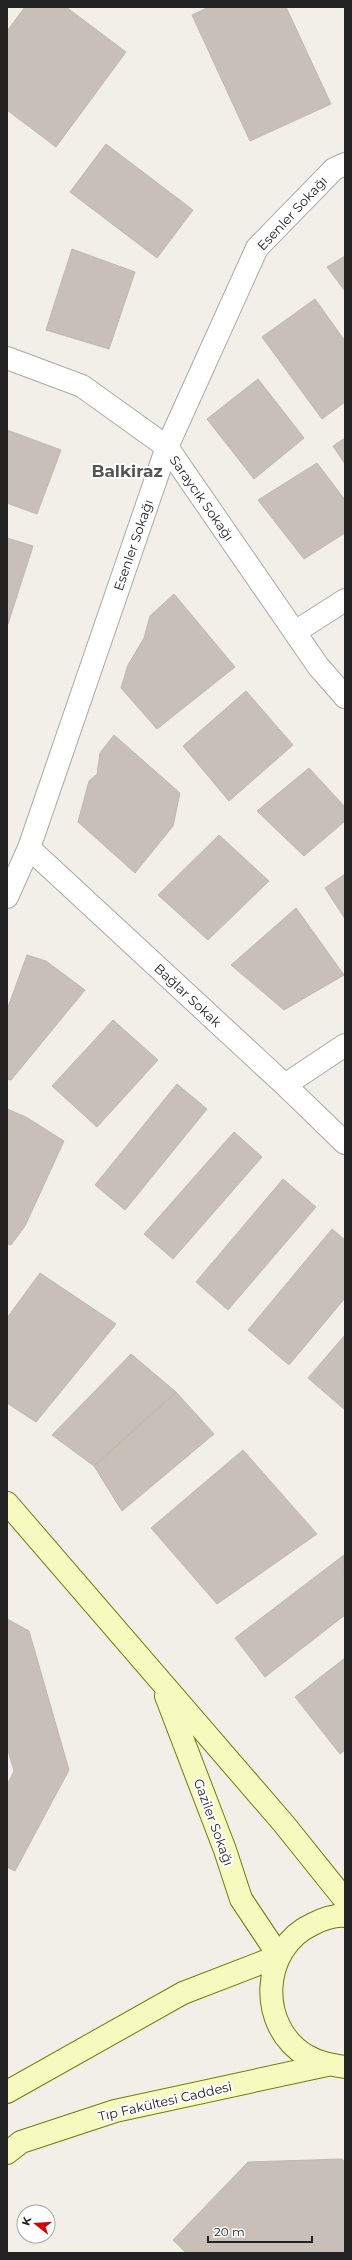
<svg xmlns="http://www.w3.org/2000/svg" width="352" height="2260" viewBox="0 0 352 2260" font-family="Montserrat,sans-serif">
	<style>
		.building { fill: #c7bfb8; stroke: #c4b6ab }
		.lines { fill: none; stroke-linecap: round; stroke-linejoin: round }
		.street-casing { stroke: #a9a9a9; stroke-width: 24 }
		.secondary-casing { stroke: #707d05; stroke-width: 24 }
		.street { stroke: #fff; stroke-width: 22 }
		.secondary { stroke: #f7fabf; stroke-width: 22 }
		.labels { text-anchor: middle; stroke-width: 4; stroke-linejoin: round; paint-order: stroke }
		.street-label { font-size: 13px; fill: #222; stroke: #fff }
		.district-label { font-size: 17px; font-weight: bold; fill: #555; stroke: #fff }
	</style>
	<rect width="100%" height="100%" fill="#f2efe9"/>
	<!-- building -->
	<path class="building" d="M 25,7 L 66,7 L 126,52 L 56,147 L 7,110 L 7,31 Z
		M 209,7 L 286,7 L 331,104 L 250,141 L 192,15 Z
		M 106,144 L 193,210 L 157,258 L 70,192 Z
		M 72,249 L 135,272 L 109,349 L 46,330 Z
		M 345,256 L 345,291 L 327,267 Z
		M 315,299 L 345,341 L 345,402 L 322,419 L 262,337 Z
		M 258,379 L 304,438 L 254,479 L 207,419 Z
		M 7,430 L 61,450 L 37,514 L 7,503 Z
		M 345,438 L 345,464 L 333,446 Z
		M 317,463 L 345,500 L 345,533 L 304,559 L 258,500 Z
		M 7,538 L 33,546 L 8,624 L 7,624 Z
		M 174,594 L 235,667 L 157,729 L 121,688 L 128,665 L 144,638 L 150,616 Z
		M 246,691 L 293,745 L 229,801 L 183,746 Z
		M 114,735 L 180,793 L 173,826 L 135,873 L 78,822 L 89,781 L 97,774 L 100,753 Z
		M 309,768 L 345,807 L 345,821 L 304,856 L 257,811 Z
		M 219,835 L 269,881 L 208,940 L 158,895 Z
		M 345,874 L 345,919 L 325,888 Z
		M 296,908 L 344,975 L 284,1010 L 231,965 Z
		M 27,955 L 46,961 L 85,990 L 11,1080 L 7,1079 L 7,1010 Z
		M 113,1020 L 158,1060 L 97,1127 L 52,1086 Z
		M 177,1084 L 207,1109 L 125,1210 L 95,1185 Z
		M 7,1109 L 26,1117 L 64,1141 L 25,1226 L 11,1245 L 7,1244 Z
		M 234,1132 L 262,1157 L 173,1259 L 144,1234 Z
		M 283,1179 L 316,1207 L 228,1310 L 196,1282 Z
		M 332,1229 L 345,1240 L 345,1298 L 289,1365 L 248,1330 Z
		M 40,1273 L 116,1324 L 36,1422 L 7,1403 L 7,1318 Z
		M 345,1335 L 345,1410 L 308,1378 Z
		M 131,1354 L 176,1392 L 94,1466 L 52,1435 Z
		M 176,1392 L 214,1434 L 122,1511 L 94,1466 Z
		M 243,1450 L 317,1534 L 217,1604 L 151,1528 Z
		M 344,1555 L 345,1615 L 265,1677 L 235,1638 Z
		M 7,1619 L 29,1631 L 69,1770 L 15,1871 L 7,1867 L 7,1785 L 14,1771 L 7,1747 Z
		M 345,1658 L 345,1750 L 340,1754 L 295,1697 Z
		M 342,2159 L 345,2162 L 345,2253 L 186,2253 L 173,2240 L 248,2162 Z"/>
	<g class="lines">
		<defs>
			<path id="street" d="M 7,358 L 82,386 L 167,447 L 318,666 L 345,697
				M 295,632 L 345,600
				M 29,848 L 285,1085 L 345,1143
				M 7,897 L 29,848 L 167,447 L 257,248 L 334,169 L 345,164
				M 285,1085 L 345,1045"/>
			<path id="secondary" d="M 7,1503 L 284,1824 L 345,1900
				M 166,1696 L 225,1850 L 241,1899 L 279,1956
				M 345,1916 C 334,1915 323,1919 313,1924 C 260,1948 257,2027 307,2056 C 319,2063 332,2065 345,2067
				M 7,2092 L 183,1993 L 279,1956
				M 7,2153 L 21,2142 L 115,2111 L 327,2065"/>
		</defs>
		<!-- street casing -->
		<use href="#street" class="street-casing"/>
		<!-- secondary casing -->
		<use href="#secondary" class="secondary-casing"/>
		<!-- street -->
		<use href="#street" class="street"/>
		<!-- secondary -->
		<use href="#secondary" class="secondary"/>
	</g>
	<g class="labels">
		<!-- street labels -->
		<g class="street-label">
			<text transform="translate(292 213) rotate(-47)" y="5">Esenler Sokağı</text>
			<text transform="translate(202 498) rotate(55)" y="5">Saraycık Sokağı</text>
			<text transform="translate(133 545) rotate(-71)" y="5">Esenler Sokağı</text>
			<text transform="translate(188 995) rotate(43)" y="5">Bağlar Sokak</text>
			<text transform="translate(214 1822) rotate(70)" y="5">Gaziler Sokağı</text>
			<text transform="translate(165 2101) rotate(-13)" y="5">Tıp Fakültesi Caddesi</text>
		</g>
		<!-- district labels -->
		<g class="district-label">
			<text x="127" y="477">Balkiraz</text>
		</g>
	</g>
	<!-- border -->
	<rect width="352" height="2260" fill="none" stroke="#222222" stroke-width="16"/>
	<!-- north arrow -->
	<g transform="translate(36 2224) rotate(287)"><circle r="19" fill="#ffffff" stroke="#a7a7a7"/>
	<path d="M0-3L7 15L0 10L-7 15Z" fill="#d40000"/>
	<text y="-6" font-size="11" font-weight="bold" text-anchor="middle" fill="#222222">K</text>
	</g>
	<!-- scale -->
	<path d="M208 2236v6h104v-6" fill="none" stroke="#222222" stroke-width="2"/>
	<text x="214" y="2236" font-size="12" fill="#222222" stroke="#ffffff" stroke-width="3" paint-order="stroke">20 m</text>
</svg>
